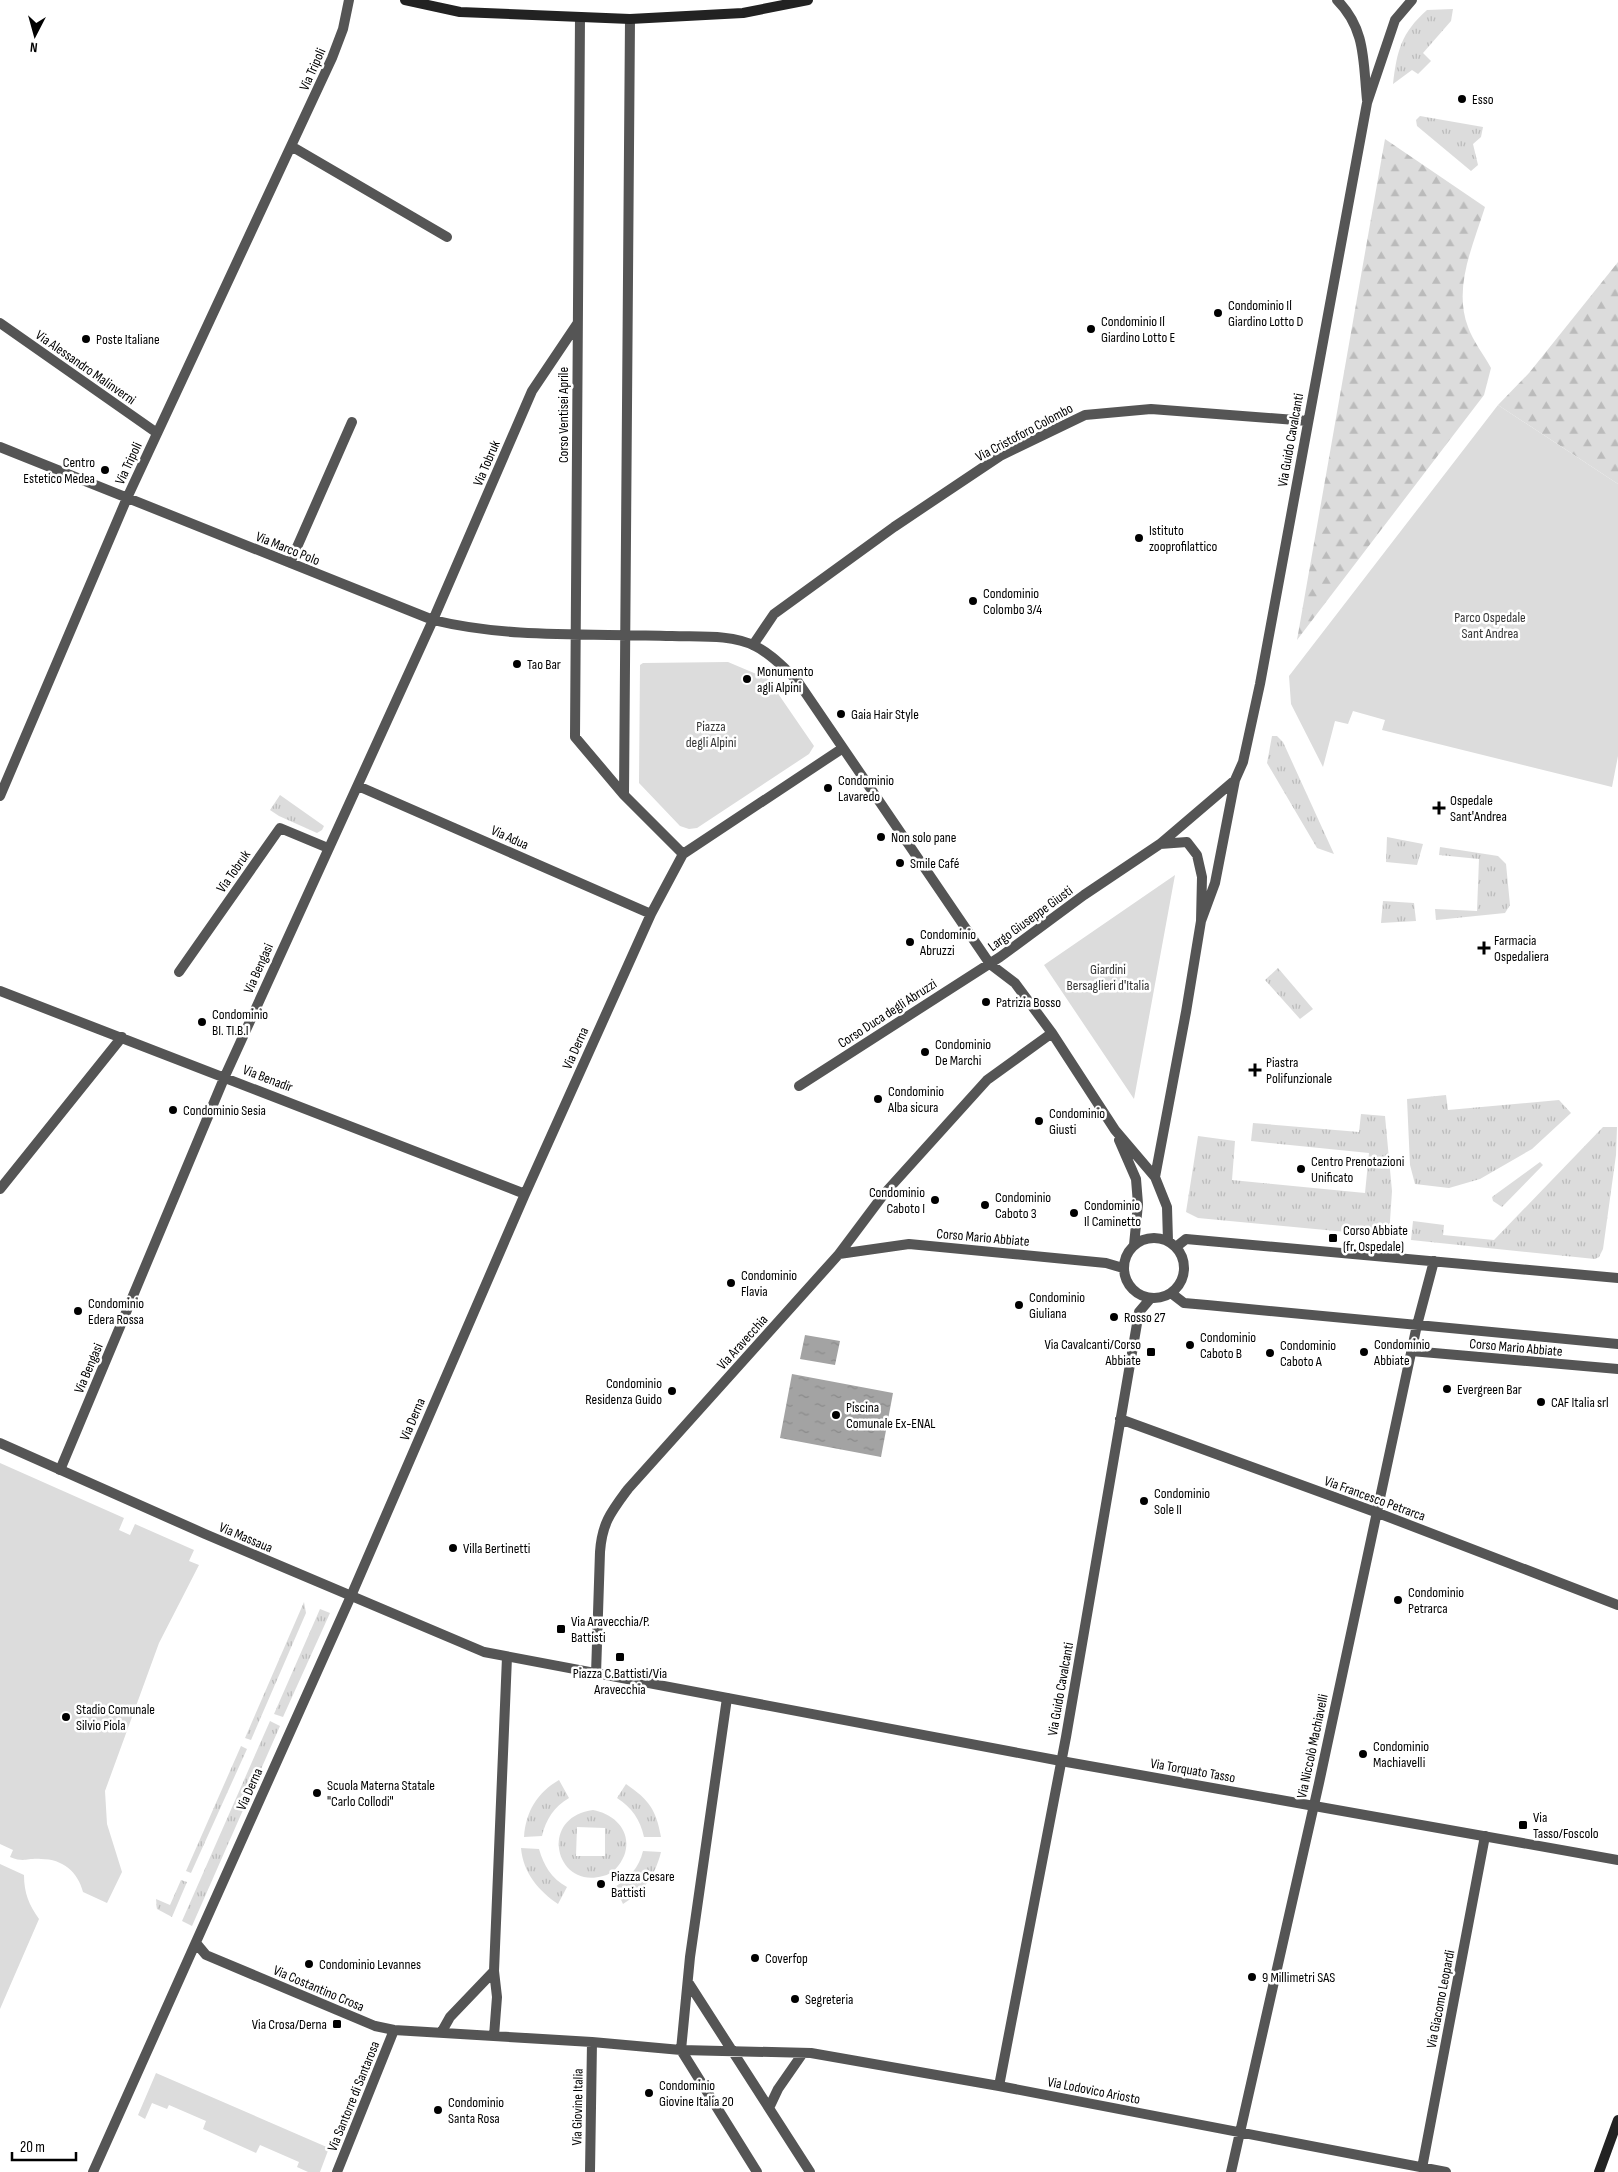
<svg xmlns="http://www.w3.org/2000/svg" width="1618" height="2172" viewBox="0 0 1618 2172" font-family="'Sofia Sans Condensed',sans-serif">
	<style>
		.grass { fill: url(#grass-tufts); fill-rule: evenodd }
		.forest { fill: url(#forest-firs) }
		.green { fill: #dcdcdc }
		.water { fill: url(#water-ripples) }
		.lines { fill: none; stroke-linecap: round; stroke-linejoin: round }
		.minor { stroke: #555; stroke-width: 10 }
		.tertiary { stroke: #555; stroke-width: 10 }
		.secondary { stroke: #222; stroke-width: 10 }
		.poi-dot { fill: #000; stroke: #fff; stroke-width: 2 }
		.labels { text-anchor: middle; stroke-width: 5; stroke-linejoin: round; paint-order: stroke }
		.street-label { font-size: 14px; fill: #000; stroke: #fff }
		.poi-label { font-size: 14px; fill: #000; stroke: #fff; text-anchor: start }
		.park-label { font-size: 14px; fill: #333; stroke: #fff }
	</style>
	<defs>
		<pattern id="grass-tufts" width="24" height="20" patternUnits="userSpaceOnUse" patternTransform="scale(1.25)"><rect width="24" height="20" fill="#dcdcdc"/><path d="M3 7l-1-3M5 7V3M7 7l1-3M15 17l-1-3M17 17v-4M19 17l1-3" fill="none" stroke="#bbb"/></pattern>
		<pattern id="forest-firs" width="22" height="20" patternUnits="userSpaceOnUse" patternTransform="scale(1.25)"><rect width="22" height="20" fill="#dcdcdc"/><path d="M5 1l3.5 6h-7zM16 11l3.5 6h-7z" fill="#bbb"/></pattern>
		<pattern id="water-ripples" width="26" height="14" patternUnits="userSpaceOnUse" patternTransform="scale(1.25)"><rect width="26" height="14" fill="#a3a3a3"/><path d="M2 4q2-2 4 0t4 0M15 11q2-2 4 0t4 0" fill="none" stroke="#8b8b8b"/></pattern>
	</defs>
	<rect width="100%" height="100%" fill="#fff"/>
	<!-- grass -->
	<path class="grass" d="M 1453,9 L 1451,21 L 1423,53 L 1431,61 L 1418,74 L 1412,70 L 1393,84 C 1397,51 1401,33 1427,10 Z
		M 1420,116 L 1483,127 L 1481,137 L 1473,144 L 1478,165 L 1471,171 L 1417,126 L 1416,120 Z
		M 1272,736 L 1277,736 L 1283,742 L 1334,854 L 1317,848 L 1267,763 Z
		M 280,795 L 324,826 L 322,830 L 317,833 L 279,816 L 270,810 Z
		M 1387,837 L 1423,844 L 1417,865 L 1386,862 Z
		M 1440,847 L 1498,856 L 1506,864 L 1510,905 L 1505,913 L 1436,920 L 1435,909 L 1477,911 L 1479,859 L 1439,855 Z
		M 1383,901 L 1414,903 L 1416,921 L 1381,923 Z
		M 1278,968 L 1313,1009 L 1300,1019 L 1265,980 Z
		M 1446,1095 L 1448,1110 L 1559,1100 L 1571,1113 L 1532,1149 L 1480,1179 L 1449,1188 L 1415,1184 L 1410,1165 L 1407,1099 Z
		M 1361,1114 L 1385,1116 L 1392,1191 L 1389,1236 L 1198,1218 L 1186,1212 L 1198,1136 L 1235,1141 L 1232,1180 L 1365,1193 L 1369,1153 L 1251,1141 L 1253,1123 L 1359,1132 Z
		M 1603,1127 L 1617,1127 L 1616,1155 L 1603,1249 L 1599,1257 L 1595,1259 L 1411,1240 L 1413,1221 L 1444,1225 L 1443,1235 L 1494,1240 Z
		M 1540,1162 L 1543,1165 L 1502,1207 L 1493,1201 L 1492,1197 Z
		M 304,1602 L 306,1613 L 251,1740 L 245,1738 Z
		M 320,1609 L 330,1613 L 283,1717 L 274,1714 Z
		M 270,1721 L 280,1726 L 192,1926 L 182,1921 Z
		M 241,1746 L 247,1749 L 191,1873 L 186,1871 Z
		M 559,1780 L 569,1798 C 554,1807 546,1819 542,1836 L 524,1837 C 526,1811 537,1793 559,1780 Z
		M 626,1784 C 649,1800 656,1809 661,1837 L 644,1837 C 640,1819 632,1808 617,1798 Z
		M 593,1810 C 615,1814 633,1832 624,1856 C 620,1865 613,1874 603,1876 C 555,1890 538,1817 593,1810 ZM 577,1827 L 605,1828 L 605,1856 L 576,1856 Z
		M 521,1848 L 539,1849 C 544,1866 551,1878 567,1887 L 558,1904 C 539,1891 523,1873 521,1848 Z
		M 643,1851 L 661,1852 C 655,1876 644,1891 623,1904 L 615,1887 C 629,1878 639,1868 643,1851 Z
		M 181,1880 L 187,1882 L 172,1917 L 157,1909 L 156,1899 L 170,1905 Z"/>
	<!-- forest -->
	<path class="forest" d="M 1385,139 L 1485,207 C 1473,246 1453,287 1468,327 C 1473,341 1484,355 1491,368 L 1484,395 L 1297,640 Z
		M 1618,262 L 1618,484 L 1498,405 L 1529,373 Z"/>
	<!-- green -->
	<path class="green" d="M 1498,405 L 1618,484 L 1618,756 L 1612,787 L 1382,730 L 1385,720 L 1353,711 L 1348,724 L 1335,721 L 1323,767 L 1291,704 L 1289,676 Z
		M 728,662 L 768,679 L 814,746 L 809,754 L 697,828 L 689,829 L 680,826 L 639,783 L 640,665 L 643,663 Z
		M 1175,875 L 1134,1099 L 1044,965 Z
		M 0,1463 L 124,1518 L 119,1530 L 130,1535 L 135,1524 L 194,1550 L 189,1561 L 199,1565 L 159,1643 L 105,1791 L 107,1824 L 122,1872 L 107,1903 L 83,1892 C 78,1872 63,1859 41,1859 C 26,1858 25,1863 10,1857 L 13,1850 L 0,1844 Z
		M 0,1864 L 24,1875 C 24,1893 29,1905 39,1919 L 0,2009 Z
		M 156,2073 L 329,2148 L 320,2172 L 308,2172 L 297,2167 L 299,2162 L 260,2145 L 256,2153 L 203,2129 L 206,2121 L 169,2105 L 167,2109 L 152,2103 L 145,2119 L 138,2115 Z"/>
	<!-- water -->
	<path class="water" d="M 805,1335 L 840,1341 L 835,1365 L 800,1359 Z
		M 792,1374 L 893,1393 L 881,1457 L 780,1438 Z"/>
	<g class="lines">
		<!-- minor -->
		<path class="minor" d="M 1337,0 C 1366,29 1363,61 1367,100
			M 580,17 L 575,737 L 624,795 L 683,854
			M 291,146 L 447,237
			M 0,323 L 157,433
			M 0,447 L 433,620 C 511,639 592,633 672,636 C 698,637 731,634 755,646 C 770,653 783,667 796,679 L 990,964 L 1015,983 L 1052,1033 L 1115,1130 L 1155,1177 L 1167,1207 L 1168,1241
			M 290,563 L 352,422
			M 753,645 L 774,614 L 894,527 L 1000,456 L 1085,415 L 1151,409 L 1308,421
			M 358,786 L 651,914
			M 624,795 L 630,19
			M 0,796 L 127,498 L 332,58 L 343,29 L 349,0
			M 1201,921 L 1215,883 L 1235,780 L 1243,762 L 1260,684 L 1367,103 L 1395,20 L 1412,0
			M 179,972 L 280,828 L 328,848
			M 0,991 L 525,1194
			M 799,1086 L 1000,957 L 1084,895 L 1160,844 L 1235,780
			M 1119,1140 L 1136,1179 L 1138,1204 L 1134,1245
			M 1155,1177 L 1186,1012 L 1201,921 L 1202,877 L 1197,855 L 1187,842 L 1160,844
			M 0,1189 L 122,1037
			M1124 1268a30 30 0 1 1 60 0a30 30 0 1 1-60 0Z
			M 1176,1247 L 1186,1239 L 1618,1278
			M 839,1254 L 909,1244 L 1106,1263 L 1123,1268
			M 1171,1293 L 1184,1303 L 1207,1305 L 1618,1344
			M 1411,1351 L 1618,1369
			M 1120,1419 L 1378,1513 L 1618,1605
			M 60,1470 L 225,1076 L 433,620 L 532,391 L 577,324
			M 596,1674 L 600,1552 C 602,1523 611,1512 628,1489 L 839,1254 L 884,1194 L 987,1080 L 1052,1033
			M 196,1943 L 206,1955 L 375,2026 L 394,2030 L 592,2042 L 681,2050 L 811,2053 L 999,2086 L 1446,2172
			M 688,1982 L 810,2172
			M 441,2033 L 450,2017 L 494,1971
			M 494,2036 L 497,1997 L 494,1971 L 507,1657
			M 681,2050 L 690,1957 L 727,1698
			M 681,2050 L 757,2172
			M 999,2086 L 1066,1737 L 1139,1312 L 1150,1299
			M 769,2108 L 778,2089 L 803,2053
			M 1422,2168 L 1485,1836
			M 93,2172 L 351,1596 L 525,1194 L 651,914 L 683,854 L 843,748
			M 337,2172 L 394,2030
			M 590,2172 L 592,2042
			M 1231,2172 L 1319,1783 L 1417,1325 L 1434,1261"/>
		<!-- tertiary -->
		<path class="tertiary" d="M 0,1443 L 205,1534 L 484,1652 L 1061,1761 L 1618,1860"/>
		<!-- secondary -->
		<path class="secondary" d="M 405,0 L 460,12 L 630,19 L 743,13 L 808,0
			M 1599,2172 L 1618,2120"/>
	</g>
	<!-- markers -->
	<g class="poi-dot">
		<circle cx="1462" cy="99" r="5"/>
		<circle cx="1218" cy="313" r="5"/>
		<circle cx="1091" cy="329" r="5"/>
		<circle cx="86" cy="339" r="5"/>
		<circle cx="105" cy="470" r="5"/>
		<circle cx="1139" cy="538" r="5"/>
		<circle cx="973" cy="601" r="5"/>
		<circle cx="517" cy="664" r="5"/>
		<circle cx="747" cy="679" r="5"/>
		<circle cx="841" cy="714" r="5"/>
		<circle cx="828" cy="788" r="5"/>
		<path d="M1436.5 800.5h5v5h5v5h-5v5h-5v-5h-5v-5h5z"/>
		<circle cx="881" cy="837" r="5"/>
		<circle cx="900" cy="863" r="5"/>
		<circle cx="910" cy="942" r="5"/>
		<path d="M1481.5 940.5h5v5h5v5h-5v5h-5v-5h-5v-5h5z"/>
		<circle cx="986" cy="1002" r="5"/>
		<circle cx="202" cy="1022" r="5"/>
		<circle cx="925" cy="1052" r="5"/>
		<path d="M1252.5 1062.5h5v5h5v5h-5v5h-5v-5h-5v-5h5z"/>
		<circle cx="878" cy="1099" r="5"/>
		<circle cx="173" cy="1110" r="5"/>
		<circle cx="1039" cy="1121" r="5"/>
		<circle cx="1301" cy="1169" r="5"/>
		<circle cx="935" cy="1200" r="5"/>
		<circle cx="985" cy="1205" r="5"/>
		<circle cx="1074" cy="1213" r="5"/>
		<rect x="1328" y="1233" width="10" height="10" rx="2.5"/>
		<circle cx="731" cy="1283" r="5"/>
		<circle cx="1019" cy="1305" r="5"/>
		<circle cx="78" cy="1311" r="5"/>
		<circle cx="1114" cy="1317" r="5"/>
		<circle cx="1190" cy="1345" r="5"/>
		<rect x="1146" y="1347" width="10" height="10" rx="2.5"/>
		<circle cx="1364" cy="1352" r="5"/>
		<circle cx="1270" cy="1353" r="5"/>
		<circle cx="1447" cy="1389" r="5"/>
		<circle cx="672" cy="1391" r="5"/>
		<circle cx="1541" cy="1402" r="5"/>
		<circle cx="836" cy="1415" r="5"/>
		<circle cx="1144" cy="1501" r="5"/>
		<circle cx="453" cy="1548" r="5"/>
		<circle cx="1398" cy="1600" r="5"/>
		<rect x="556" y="1624" width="10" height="10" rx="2.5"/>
		<rect x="615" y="1652" width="10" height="10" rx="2.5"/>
		<circle cx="66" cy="1717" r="5"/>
		<circle cx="1363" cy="1754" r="5"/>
		<circle cx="317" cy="1793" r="5"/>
		<rect x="1518" y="1820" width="10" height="10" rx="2.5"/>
		<circle cx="601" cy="1884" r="5"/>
		<circle cx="755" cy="1958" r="5"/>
		<circle cx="309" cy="1964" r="5"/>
		<circle cx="1252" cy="1977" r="5"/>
		<circle cx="795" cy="1999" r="5"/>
		<rect x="332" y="2019" width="10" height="10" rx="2.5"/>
		<circle cx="649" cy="2093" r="5"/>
		<circle cx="438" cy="2110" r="5"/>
	</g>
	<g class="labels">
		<!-- street labels -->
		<g class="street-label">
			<text transform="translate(312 69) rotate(-66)" y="5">Via Tripoli</text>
			<text transform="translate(86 367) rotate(35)" y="5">Via Alessandro Malinverni</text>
			<text transform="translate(563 415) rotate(-90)" y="5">Corso Ventisei Aprile</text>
			<text transform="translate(1024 432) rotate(-28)" y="5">Via Cristoforo Colombo</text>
			<text transform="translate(1290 440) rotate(-80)" y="5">Via Guido Cavalcanti</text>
			<text transform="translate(128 463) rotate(-65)" y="5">Via Tripoli</text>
			<text transform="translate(486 463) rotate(-67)" y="5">Via Tobruk</text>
			<text transform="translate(288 548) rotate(22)" y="5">Via Marco Polo</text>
			<text transform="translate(510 837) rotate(24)" y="5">Via Adua</text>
			<text transform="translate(233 871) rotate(-55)" y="5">Via Tobruk</text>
			<text transform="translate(1030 918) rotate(-36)" y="5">Largo Giuseppe Giusti</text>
			<text transform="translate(258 968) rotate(-66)" y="5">Via Bengasi</text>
			<text transform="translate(887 1013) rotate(-33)" y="5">Corso Duca degli Abruzzi</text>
			<text transform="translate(575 1048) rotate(-66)" y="5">Via Derna</text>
			<text transform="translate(268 1078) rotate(21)" y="5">Via Benadir</text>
			<text transform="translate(983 1237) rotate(5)" y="5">Corso Mario Abbiate</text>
			<text transform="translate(742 1342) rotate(-48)" y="5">Via Aravecchia</text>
			<text transform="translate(1516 1347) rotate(5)" y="5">Corso Mario Abbiate</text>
			<text transform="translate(88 1368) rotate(-67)" y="5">Via Bengasi</text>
			<text transform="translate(412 1419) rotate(-67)" y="5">Via Derna</text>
			<text transform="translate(1375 1498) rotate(20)" y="5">Via Francesco Petrarca</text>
			<text transform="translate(246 1537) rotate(23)" y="5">Via Massaua</text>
			<text transform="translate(1060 1689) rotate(-80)" y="5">Via Guido Cavalcanti</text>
			<text transform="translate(1312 1746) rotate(-78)" y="5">Via Niccolò Machiavelli</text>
			<text transform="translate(1193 1770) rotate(10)" y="5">Via Torquato Tasso</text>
			<text transform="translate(249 1789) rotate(-66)" y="5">Via Derna</text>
			<text transform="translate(319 1988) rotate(23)" y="5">Via Costantino Crosa</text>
			<text transform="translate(1440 1999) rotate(-79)" y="5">Via Giacomo Leopardi</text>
			<text transform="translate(1094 2090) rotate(11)" y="5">Via Lodovico Ariosto</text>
			<text transform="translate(353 2096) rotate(-68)" y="5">Via Santorre di Santarosa</text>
			<text transform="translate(577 2107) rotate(-89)" y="5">Via Giovine Italia</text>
		</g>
		<!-- poi labels -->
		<g class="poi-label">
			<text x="1472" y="104">Esso</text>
			<text x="1228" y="310">Condominio Il<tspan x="1228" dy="16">Giardino Lotto D</tspan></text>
			<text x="1101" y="326">Condominio Il<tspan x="1101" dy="16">Giardino Lotto E</tspan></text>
			<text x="96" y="344">Poste Italiane</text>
			<text x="95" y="467" text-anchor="end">Centro<tspan x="95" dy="16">Estetico Medea</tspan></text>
			<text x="1149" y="535">Istituto<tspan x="1149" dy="16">zooprofilattico</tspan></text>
			<text x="983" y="598">Condominio<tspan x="983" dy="16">Colombo 3/4</tspan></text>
			<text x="527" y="669">Tao Bar</text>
			<text x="757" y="676">Monumento<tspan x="757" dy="16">agli Alpini</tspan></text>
			<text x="851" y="719">Gaia Hair Style</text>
			<text x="838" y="785">Condominio<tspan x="838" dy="16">Lavaredo</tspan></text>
			<text x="1450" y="805">Ospedale<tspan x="1450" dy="16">Sant'Andrea</tspan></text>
			<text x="891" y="842">Non solo pane</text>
			<text x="910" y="868">Smile Café</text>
			<text x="920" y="939">Condominio<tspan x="920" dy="16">Abruzzi</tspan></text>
			<text x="1494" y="945">Farmacia<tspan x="1494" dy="16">Ospedaliera</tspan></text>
			<text x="996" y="1007">Patrizia Bosso</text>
			<text x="212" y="1019">Condominio<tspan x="212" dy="16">BI. TI.B.I</tspan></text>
			<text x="935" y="1049">Condominio<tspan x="935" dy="16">De Marchi</tspan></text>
			<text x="1266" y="1067">Piastra<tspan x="1266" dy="16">Polifunzionale</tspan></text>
			<text x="888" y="1096">Condominio<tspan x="888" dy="16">Alba sicura</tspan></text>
			<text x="183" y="1115">Condominio Sesia</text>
			<text x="1049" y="1118">Condominio<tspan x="1049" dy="16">Giusti</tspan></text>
			<text x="1311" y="1166">Centro Prenotazioni<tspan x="1311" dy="16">Unificato</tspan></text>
			<text x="925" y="1197" text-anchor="end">Condominio<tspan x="925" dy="16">Caboto I</tspan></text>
			<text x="995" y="1202">Condominio<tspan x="995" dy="16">Caboto 3</tspan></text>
			<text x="1084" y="1210">Condominio<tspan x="1084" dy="16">Il Caminetto</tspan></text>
			<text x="1343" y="1235">Corso Abbiate<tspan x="1343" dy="16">(fr. Ospedale)</tspan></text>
			<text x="741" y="1280">Condominio<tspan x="741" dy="16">Flavia</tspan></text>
			<text x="1029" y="1302">Condominio<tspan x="1029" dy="16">Giuliana</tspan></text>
			<text x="88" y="1308">Condominio<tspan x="88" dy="16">Edera Rossa</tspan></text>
			<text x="1124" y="1322">Rosso 27</text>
			<text x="1200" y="1342">Condominio<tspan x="1200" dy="16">Caboto B</tspan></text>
			<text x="1141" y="1349" text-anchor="end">Via Cavalcanti/Corso<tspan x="1141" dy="16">Abbiate</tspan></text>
			<text x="1374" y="1349">Condominio<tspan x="1374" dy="16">Abbiate</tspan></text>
			<text x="1280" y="1350">Condominio<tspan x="1280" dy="16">Caboto A</tspan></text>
			<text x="662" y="1388" text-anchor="end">Condominio<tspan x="662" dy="16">Residenza Guido</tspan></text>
			<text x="1457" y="1394">Evergreen Bar</text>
			<text x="1551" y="1407">CAF Italia srl</text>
			<text x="846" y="1412">Piscina<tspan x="846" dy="16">Comunale Ex-ENAL</tspan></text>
			<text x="1154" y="1498">Condominio<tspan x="1154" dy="16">Sole II</tspan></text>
			<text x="463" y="1553">Villa Bertinetti</text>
			<text x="1408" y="1597">Condominio<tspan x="1408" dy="16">Petrarca</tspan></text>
			<text x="571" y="1626">Via Aravecchia/P.<tspan x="571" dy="16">Battisti</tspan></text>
			<text x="620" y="1678" text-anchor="middle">Piazza C.Battisti/Via<tspan x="620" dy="16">Aravecchia</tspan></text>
			<text x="76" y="1714">Stadio Comunale<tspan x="76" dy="16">Silvio Piola</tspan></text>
			<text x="1373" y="1751">Condominio<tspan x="1373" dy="16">Machiavelli</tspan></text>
			<text x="327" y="1790">Scuola Materna Statale<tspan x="327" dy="16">"Carlo Collodi"</tspan></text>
			<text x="1533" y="1822">Via<tspan x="1533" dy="16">Tasso/Foscolo</tspan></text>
			<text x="611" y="1881">Piazza Cesare<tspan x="611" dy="16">Battisti</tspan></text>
			<text x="765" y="1963">Coverfop</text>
			<text x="319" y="1969">Condominio Levannes</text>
			<text x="1262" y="1982">9 Millimetri SAS</text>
			<text x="805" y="2004">Segreteria</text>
			<text x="327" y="2029" text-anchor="end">Via Crosa/Derna</text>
			<text x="659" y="2090">Condominio<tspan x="659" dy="16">Giovine Italia 20</tspan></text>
			<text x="448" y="2107">Condominio<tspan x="448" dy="16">Santa Rosa</tspan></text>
		</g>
		<!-- park labels -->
		<g class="park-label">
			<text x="1490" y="622">Parco Ospedale<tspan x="1490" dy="16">Sant Andrea</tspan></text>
			<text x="711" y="731">Piazza<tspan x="711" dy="16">degli Alpini</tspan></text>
			<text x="1108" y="974">Giardini<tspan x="1108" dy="16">Bersaglieri d'Italia</tspan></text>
		</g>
	</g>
	<!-- north arrow -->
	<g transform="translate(35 35) rotate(186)" stroke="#ffffff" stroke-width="4" paint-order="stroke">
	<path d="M0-4L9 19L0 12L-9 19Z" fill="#000000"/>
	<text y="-8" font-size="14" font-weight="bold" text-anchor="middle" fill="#000000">N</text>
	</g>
	<!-- scale -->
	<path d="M12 2152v8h64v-8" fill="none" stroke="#000000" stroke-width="2.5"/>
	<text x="20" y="2152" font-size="15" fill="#000000" stroke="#ffffff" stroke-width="4" paint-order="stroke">20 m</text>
</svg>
